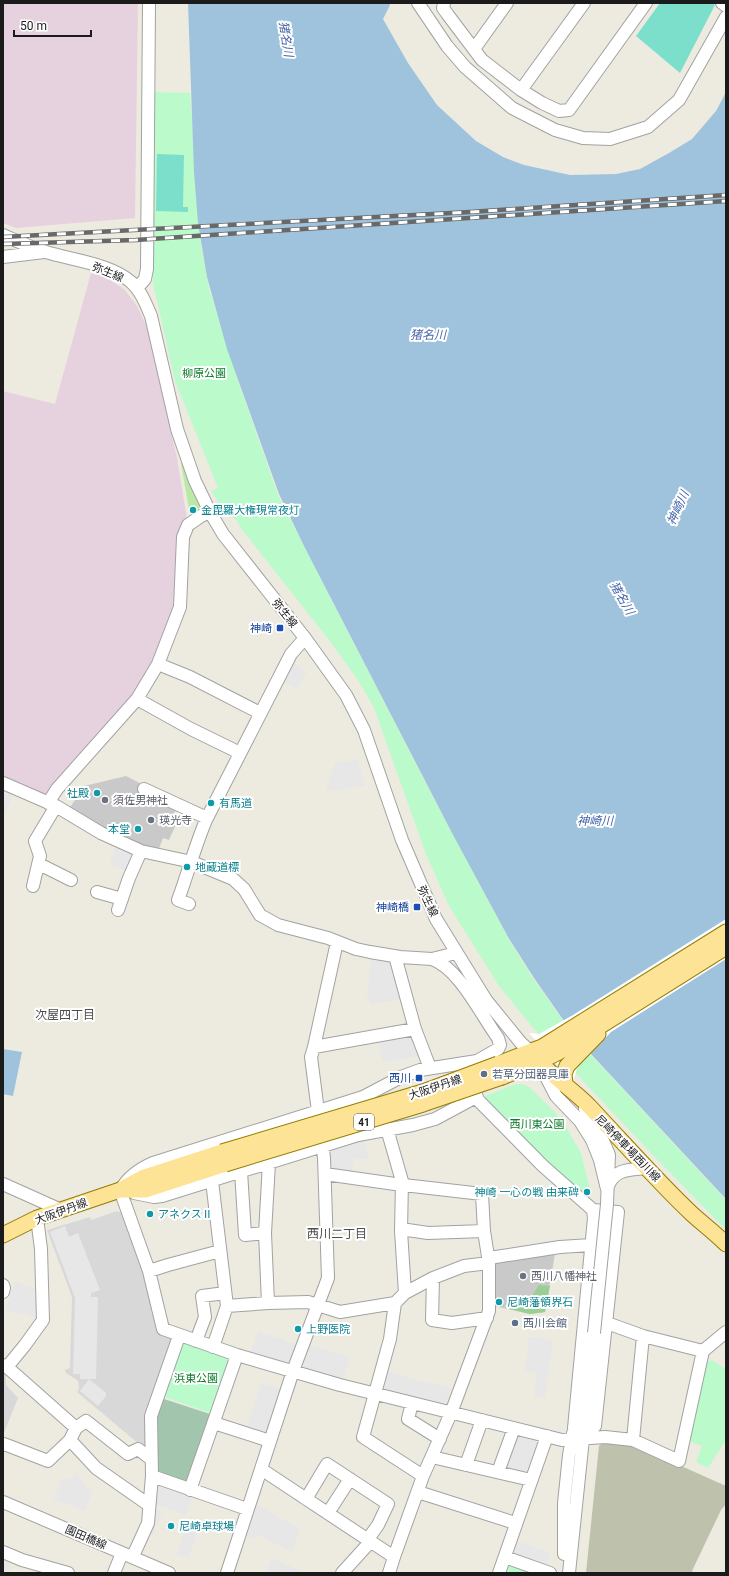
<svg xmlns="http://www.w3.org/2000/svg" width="729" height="1576" viewBox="0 0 729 1576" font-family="Roboto,'Noto Sans JP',sans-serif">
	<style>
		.residential { fill: #d9d8d8 }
		.industrial { fill: #e6d2df }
		.religious { fill: #c9c9c9 }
		.construction { fill: #bec1ac }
		.grass { fill: #b9e9a4 }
		.forest { fill: #9ace94 }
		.cemetery { fill: #a1c6ad }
		.park { fill: #bafacb }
		.pitch { fill: #7bdfcb }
		.parking { fill: #e7e7e7 }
		.water { fill: #9fc3dc }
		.pier { fill: #fff }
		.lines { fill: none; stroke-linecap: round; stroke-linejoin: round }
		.minor-casing { stroke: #a2a2a2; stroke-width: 14 }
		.major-casing { stroke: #927c00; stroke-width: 17 }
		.minor { stroke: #fff; stroke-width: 12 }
		.major { stroke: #fde395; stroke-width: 15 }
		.rail-casing { stroke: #696969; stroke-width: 4.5 }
		.rail { stroke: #fff; stroke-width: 3; stroke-dasharray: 9; stroke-linecap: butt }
		.minor-bridge-casing { stroke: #a2a2a2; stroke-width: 14; stroke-linecap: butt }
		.major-bridge-casing { stroke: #927c00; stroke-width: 17; stroke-linecap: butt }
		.minor-bridge { stroke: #fff; stroke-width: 12 }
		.major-bridge { stroke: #fde395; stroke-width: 15 }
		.culture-dot { fill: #0f9aa8; stroke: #fff; stroke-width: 1.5 }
		.transit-dot { fill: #1a4fb4; stroke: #fff; stroke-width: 1.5 }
		.worship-dot { fill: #6b7280; stroke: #fff; stroke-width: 1.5 }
		.service-dot { fill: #5c6f8a; stroke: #fff; stroke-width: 1.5 }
		.labels { text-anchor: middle; stroke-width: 4; stroke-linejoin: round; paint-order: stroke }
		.shield { fill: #fff; stroke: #5f5f5f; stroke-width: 1 }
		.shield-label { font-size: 10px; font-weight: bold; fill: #1b1b1b }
		.street-label { font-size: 11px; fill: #1b1b1b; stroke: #fff }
		.park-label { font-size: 11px; fill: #097927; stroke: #fff }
		.culture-label { font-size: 11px; fill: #0d838f; stroke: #fff; text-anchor: start }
		.transit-label { font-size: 11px; fill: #164399; stroke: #fff; text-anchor: end }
		.worship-label { font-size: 11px; fill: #5b616d; stroke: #fff; text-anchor: start }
		.service-label { font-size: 11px; fill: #4e5e75; stroke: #fff; text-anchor: start }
		.water-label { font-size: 12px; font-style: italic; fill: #4767ab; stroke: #fff }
		.neighbourhood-label { font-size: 12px; fill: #4e4e4e; stroke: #fff }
	</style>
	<rect width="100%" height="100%" fill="#edebe0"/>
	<!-- residential -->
	<path class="residential" d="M 117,1211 L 121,1213 L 147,1283 L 158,1333 L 172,1337 L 173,1342 L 150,1447 L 145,1449 L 77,1392 L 79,1389 L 78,1381 L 65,1372 L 65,1370 L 70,1368 L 72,1297 L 47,1230 L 90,1217 L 91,1220 Z
		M 3,1369 L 6,1370 L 6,1385 L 18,1398 L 3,1435 Z"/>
	<!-- industrial -->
	<path class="industrial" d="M 3,3 L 138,3 L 135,218 L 16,228 L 3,223 Z
		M 91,273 L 107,278 L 124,289 L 137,306 L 147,327 L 177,458 L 187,519 L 174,609 L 150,667 L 132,697 L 45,797 L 3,777 L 3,391 L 55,404 Z"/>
	<!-- religious -->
	<path class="religious" d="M 126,776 L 140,783 L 138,790 L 177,806 L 172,819 L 177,822 L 169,840 L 163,838 L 158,851 L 120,837 L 69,809 L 84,786 Z
		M 555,1254 L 545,1312 L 530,1314 L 494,1306 L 494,1266 L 496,1261 Z"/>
	<!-- construction -->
	<path class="construction" d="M 603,1443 L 632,1444 L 726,1486 L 726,1504 L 721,1510 L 692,1571 L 693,1573 L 586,1573 L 599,1446 Z"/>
	<!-- grass -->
	<path class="grass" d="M 181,463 L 182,463 L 192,490 L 200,507 L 197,512 L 193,507 L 189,509 Z"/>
	<!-- forest -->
	<path class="forest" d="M 539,1285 L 550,1286 L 545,1312 L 530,1314 L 505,1308 L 508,1303 L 528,1302 Z"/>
	<!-- cemetery -->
	<path class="cemetery" d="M 161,1398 L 213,1415 L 190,1483 L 156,1475 L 155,1416 Z"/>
	<!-- park -->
	<path class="park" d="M 152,92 L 190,93 L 201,244 L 209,288 L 237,378 L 278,495 L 332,601 L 436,803 L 508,938 L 532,977 L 562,1019 L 591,1055 L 726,1200 L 726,1230 L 652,1154 L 534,1029 L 499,986 L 449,906 L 426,854 L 374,708 L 358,680 L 329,640 L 240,527 L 238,522 L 221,506 L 211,491 L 218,488 L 175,381 L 153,283 Z
		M 516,1084 L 522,1084 L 528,1086 L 553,1110 L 565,1125 L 581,1153 L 591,1194 L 585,1197 L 531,1149 L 483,1097 Z
		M 181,1341 L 231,1359 L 213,1414 L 162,1396 Z
		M 712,1360 L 726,1369 L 726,1440 L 708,1468 L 696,1462 L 702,1446 L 688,1441 L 707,1362 Z
		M 510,1564 L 532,1573 L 500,1573 L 503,1566 Z"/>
	<!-- pitch -->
	<path class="pitch" d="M 660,3 L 713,3 L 715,5 L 680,73 L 636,36 Z
		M 157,154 L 184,155 L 183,207 L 188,207 L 188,212 L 156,211 Z"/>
	<!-- parking -->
	<path class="parking" d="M 293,662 L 307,673 L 296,688 L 284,682 Z
		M 358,759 L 365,786 L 326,792 L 335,763 Z
		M 3,787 L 14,791 L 5,814 L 3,813 Z
		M 117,845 L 137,852 L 129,872 L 109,865 Z
		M 371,958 L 390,959 L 402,999 L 371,1005 L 367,998 Z
		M 410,1034 L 417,1038 L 420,1056 L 382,1062 L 378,1039 Z
		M 364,1139 L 369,1159 L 354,1158 L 351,1173 L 330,1170 L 327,1153 L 330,1147 Z
		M 65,1226 L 69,1237 L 78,1233 L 100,1290 L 91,1293 L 91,1297 L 98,1297 L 96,1379 L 80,1379 L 80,1374 L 73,1374 L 75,1298 L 50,1232 Z
		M 15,1281 L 37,1289 L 38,1315 L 35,1318 L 23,1313 L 21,1316 L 5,1310 Z
		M 258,1331 L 298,1345 L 290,1367 L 250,1353 Z
		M 529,1337 L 553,1340 L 545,1398 L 534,1396 L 537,1373 L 525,1371 Z
		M 310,1345 L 350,1357 L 343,1380 L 303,1368 Z
		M 383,1369 L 416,1380 L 451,1388 L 446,1406 L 378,1389 Z
		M 89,1379 L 106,1393 L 106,1396 L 98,1406 L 80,1391 Z
		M 261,1383 L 281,1389 L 266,1435 L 246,1429 Z
		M 522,1434 L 537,1440 L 540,1446 L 529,1473 L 521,1474 L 503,1467 L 515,1435 Z
		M 76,1473 L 86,1487 L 93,1490 L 85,1511 L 54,1499 L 62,1478 L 68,1480 Z
		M 156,1481 L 194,1494 L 186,1515 L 153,1503 Z
		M 257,1504 L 300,1529 L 292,1552 L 257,1535 L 255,1539 L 245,1535 Z
		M 153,1508 L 162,1512 L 153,1535 L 148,1533 Z
		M 190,1517 L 202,1521 L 188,1558 L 176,1554 Z
		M 515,1540 L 551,1553 L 545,1568 L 509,1554 Z
		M 3,1556 L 18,1564 L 10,1564 L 10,1571 L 3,1571 Z
		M 272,1558 L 303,1572 L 303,1573 L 265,1573 Z"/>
	<!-- water -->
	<path class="water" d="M 188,3 L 389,3 L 390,5 L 383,19 L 408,63 L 437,105 L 476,141 L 503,157 L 524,165 L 570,175 L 616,174 L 640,169 L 669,153 L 692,139 L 716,111 L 726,92 L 726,1199 L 591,1054 L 564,1021 L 534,978 L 508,937 L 452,833 L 305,548 L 279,494 L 227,349 L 207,277 L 198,223 L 194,172 Z
		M 3,1049 L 22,1052 L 13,1096 L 3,1094 Z"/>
	<!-- pier -->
	<path class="pier" d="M 726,919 L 726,959 L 611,1032 L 578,1066 L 573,1081 L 529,1033 L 539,1034 L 573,1015 Z"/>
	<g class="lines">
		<defs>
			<path id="minor" d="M 418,3 L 447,46 L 465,67 L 512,108 L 555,130 L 583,138 L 610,139 L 648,127 L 679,100 L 726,17
				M 444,3 L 443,8 L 448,15 L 482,60 L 521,90 L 542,103 L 559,111 L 569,110 L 646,3
				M 722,3 L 726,6
				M 474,49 L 507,3
				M 521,90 L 584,3
				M 3,235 C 17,241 32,248 46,252 C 72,260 111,264 131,282 C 141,291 146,304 151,316 L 177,429 L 195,481 L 210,512 L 223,534 L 305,638 L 346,695 L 364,730 L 402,840 L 436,919 L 486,1000 L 521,1043 L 531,1052
				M 3,257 L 44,252
				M 137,288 L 145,279 L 147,269 L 149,3
				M 158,664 L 190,677 L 260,713
				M 137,699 L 191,729 L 240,753
				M 3,783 L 56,806 L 101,833 L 141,851 L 192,862 L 233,879 L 244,889 L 260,915 L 278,925 L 328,938 L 356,949 L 370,952 L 400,957 L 432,959 L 456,953
				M 144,789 L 207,818
				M 48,803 L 57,789 L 137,699 L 158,664 L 180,607 L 183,537 L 188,525 L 201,516 L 210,512
				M 39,864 L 71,880
				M 33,886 L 40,856 L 35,841 L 56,806
				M 97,892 L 122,899
				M 189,904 L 178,900 C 188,873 195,846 206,820 L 291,654 L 305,638
				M 118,910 L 129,878 L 141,851
				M 395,956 L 415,1029 L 430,1068
				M 314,1047 L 415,1029
				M 541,1067 L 556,1096 L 580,1121 L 592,1140 L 600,1160 L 607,1189
				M 470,1079 L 478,1100 L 543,1166 L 593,1210 L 618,1212 L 595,1426 L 584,1438
				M 585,1109 L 599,1131 L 609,1155 L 607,1204
				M 387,1129 L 402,1181 L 401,1231 L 405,1293
				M 241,1171 L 245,1235 L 265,1233
				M 325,1174 L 395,1184 L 482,1194 L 484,1231 L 489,1263 L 489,1311 L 451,1413 L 423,1476 L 394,1557 L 389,1573
				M 212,1181 L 227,1306 L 213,1347
				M 3,1184 L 61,1210
				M 608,1186 C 615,1168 631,1170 647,1168
				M 121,1189 C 129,1176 139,1169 153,1163 L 363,1097 L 401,1077 L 420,1070 L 477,1061 L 498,1049 L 500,1045 L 498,1038 C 481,1015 459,968 432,959
				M 120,1190 L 149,1271 L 163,1329 L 237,1355 L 340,1385 L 562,1440 L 605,1437 L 633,1440 L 679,1461 L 703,1351 L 643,1336 L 607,1323
				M 134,1193 L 154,1197 L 162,1196 L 358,1135 L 413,1125 L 435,1119 L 476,1097
				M 401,1229 L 428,1233 L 484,1231
				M 489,1258 L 560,1247 L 591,1245
				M 149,1271 L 168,1265 L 220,1251
				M 433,1278 L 432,1320 L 452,1323 L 487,1318
				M 3,1285 L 4,1288 L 3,1292
				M 268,1303 L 265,1233 L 269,1163
				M 227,1306 L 268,1303 L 308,1302 L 340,1312 L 395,1303
				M 196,1341 L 205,1317 L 202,1296 L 225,1293
				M 703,1351 L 726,1332
				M 3,1365 L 7,1367 L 76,1428
				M 7,1367 L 25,1345 L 43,1320 L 41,1249 L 37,1218
				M 412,1403 L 408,1419 L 440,1439
				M 214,1423 L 270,1441
				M 584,1438 L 574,1428 L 594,1218 L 593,1210
				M 70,1440 L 96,1468 L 149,1505
				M 633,1440 L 643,1336
				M 3,1445 L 4,1444 L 48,1461 L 70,1440 L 76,1428 L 86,1421 L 128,1454 L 138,1449 L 151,1459
				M 432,1457 L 531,1480
				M 466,1465 L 482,1420
				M 261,1469 L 394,1557
				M 498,1472 L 514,1428
				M 152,1476 L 247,1509
				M 423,1476 L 363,1437 L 390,1339 L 395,1303 L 405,1293 L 433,1278 L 464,1266 L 489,1263
				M 190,1490 L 237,1355
				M 418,1492 L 515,1523
				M 306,1499 L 327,1464 L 388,1504 L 378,1525 L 368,1539
				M 3,1502 L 169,1573
				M 328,1513 L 350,1479
				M 3,1552 L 22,1560 L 68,1573
				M 564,1554 L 564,1503 L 569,1455 L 573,1433
				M 133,1556 L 148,1523 L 152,1476 L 151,1416 L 179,1336
				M 505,1557 L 550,1573
				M 114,1573 L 122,1553
				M 227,1573 L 293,1371 L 328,1278 L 324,1158 L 311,1057 L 314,1047 L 337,942
				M 342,1573 L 371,1541
				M 499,1573 L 547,1436
				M 569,1573 L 594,1333"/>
			<path id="major" d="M 531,1052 C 547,1073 570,1087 589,1106 C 623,1142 656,1180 692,1214 C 703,1224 715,1233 726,1244
				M 498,1064 L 542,1047 L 726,932
				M 502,1077 L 539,1062 L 559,1052 L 726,947
				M 565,1084 L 564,1074 L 567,1066 L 598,1034
				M 121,1190 L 145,1190 L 225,1164
				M 3,1235 L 37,1218 L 120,1190 L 142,1178 L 222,1152"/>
		</defs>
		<!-- minor casing -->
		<use href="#minor" class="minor-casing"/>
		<!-- major casing -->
		<use href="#major" class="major-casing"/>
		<!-- minor -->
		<use href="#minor" class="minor"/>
		<!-- major -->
		<use href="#major" class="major"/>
		<defs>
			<path id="rail" d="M 3,237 L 470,212 L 726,195
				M 3,244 L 136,240 L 726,201"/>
		</defs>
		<!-- rail casing -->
		<use href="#rail" class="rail-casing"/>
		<!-- rail -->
		<use href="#rail" class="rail"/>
		<defs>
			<path id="minor-bridge" d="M 594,1333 L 607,1204"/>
			<path id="major-bridge" d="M 222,1152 L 423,1092 L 498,1064
				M 225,1164 L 423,1104 L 502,1077"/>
		</defs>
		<!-- minor-bridge casing -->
		<use href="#minor-bridge" class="minor-bridge-casing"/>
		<!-- major-bridge casing -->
		<use href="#major-bridge" class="major-bridge-casing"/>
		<!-- minor-bridge -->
		<use href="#minor-bridge" class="minor-bridge"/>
		<!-- major-bridge -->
		<use href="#major-bridge" class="major-bridge"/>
	</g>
	<!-- markers -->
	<g class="culture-dot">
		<circle cx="193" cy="510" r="4"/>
		<circle cx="97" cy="793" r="4"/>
		<circle cx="211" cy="803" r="4"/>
		<circle cx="138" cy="829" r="4"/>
		<circle cx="187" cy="867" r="4"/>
		<circle cx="587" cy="1192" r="4"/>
		<circle cx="150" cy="1214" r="4"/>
		<circle cx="499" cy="1302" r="4"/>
		<circle cx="298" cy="1329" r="4"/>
		<circle cx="171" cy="1526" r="4"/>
	</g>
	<g class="transit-dot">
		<rect x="276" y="624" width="8" height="8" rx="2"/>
		<rect x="413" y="903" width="8" height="8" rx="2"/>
		<rect x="415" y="1074" width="8" height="8" rx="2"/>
	</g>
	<g class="worship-dot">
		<circle cx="105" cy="800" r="4"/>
		<circle cx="151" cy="820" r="4"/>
		<circle cx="523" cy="1276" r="4"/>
	</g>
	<g class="service-dot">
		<circle cx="484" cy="1074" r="4"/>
		<circle cx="515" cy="1323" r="4"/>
	</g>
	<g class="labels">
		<!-- shield labels -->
		<rect class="shield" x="354" y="1114" width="20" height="16" rx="3"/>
		<g class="shield-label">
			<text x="364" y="1126">41</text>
		</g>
		<!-- street labels -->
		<g class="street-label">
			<text transform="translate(108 272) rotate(23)" y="4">弥生線</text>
			<text transform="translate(285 613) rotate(52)" y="4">弥生線</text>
			<text transform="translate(428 901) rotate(65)" y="4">弥生線</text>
			<text transform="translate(435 1087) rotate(-19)" y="4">大阪伊丹線</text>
			<text transform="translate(628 1148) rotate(46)" y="4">尼崎停車場西川線</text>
			<text transform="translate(61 1211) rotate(-20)" y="4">大阪伊丹線</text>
			<text transform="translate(86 1537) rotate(23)" y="4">園田橋線</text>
		</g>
		<!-- park labels -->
		<g class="park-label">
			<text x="204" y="377">柳原公園</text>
			<text x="537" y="1128">西川東公園</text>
			<text x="196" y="1382">浜東公園</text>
		</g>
		<!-- culture labels -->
		<g class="culture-label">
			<text x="201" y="514">金毘羅大権現常夜灯</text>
			<text x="89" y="797" text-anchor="end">社殿</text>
			<text x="219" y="807">有馬道</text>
			<text x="130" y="833" text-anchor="end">本堂</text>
			<text x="195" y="871">地蔵道標</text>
			<text x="579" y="1196" text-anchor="end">神崎 一心の戦 由来碑</text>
			<text x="158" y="1218">アネクスⅡ</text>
			<text x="507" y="1306">尼崎藩領界石</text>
			<text x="306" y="1333">上野医院</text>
			<text x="179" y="1530">尼崎卓球場</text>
		</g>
		<!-- transit labels -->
		<g class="transit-label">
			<text x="272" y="632">神崎</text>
			<text x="409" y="911">神崎橋</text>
			<text x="411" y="1082">西川</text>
		</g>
		<!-- worship labels -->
		<g class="worship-label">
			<text x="113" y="804">須佐男神社</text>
			<text x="159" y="824">瑛光寺</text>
			<text x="531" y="1280">西川八幡神社</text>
		</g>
		<!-- service labels -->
		<g class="service-label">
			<text x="492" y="1078">若草分団器具庫</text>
			<text x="523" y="1327">西川会館</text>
		</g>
		<!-- water labels -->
		<g class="water-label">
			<text transform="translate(286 39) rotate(81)" y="4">猪名川</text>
			<text x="428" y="339">猪名川</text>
			<text transform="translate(678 508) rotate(-66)" y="4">神崎川</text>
			<text transform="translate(622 598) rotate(60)" y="4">猪名川</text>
			<text x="595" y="825">神崎川</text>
		</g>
		<!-- neighbourhood labels -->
		<g class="neighbourhood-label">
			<text x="65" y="1019">次屋四丁目</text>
			<text x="337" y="1238">西川二丁目</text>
		</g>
	</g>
	<!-- border -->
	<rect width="729" height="1576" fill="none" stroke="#1b1b1b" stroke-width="8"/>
	<!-- scale -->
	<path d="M14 30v6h77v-6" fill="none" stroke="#1b1b1b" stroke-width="2"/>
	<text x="20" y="30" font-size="12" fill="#1b1b1b" stroke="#ffffff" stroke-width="3" paint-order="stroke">50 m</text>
</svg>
